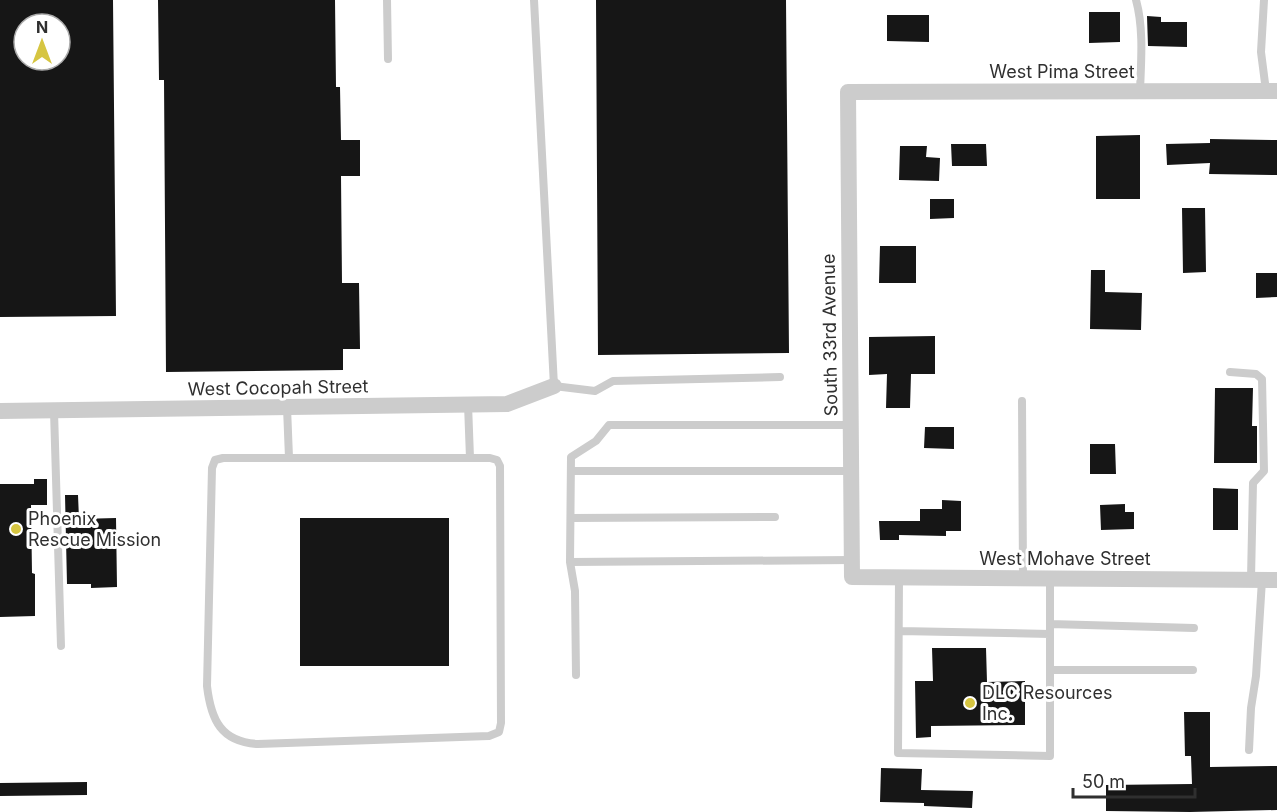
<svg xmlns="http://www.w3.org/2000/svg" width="1277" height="812" viewBox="0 0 1277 812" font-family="Inter,sans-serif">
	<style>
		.building { fill: #161616; fill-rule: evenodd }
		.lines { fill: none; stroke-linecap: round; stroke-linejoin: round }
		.lane { stroke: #ccc; stroke-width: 8 }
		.street { stroke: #ccc; stroke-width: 16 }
		.poi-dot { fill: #d6c541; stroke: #fff; stroke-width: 2 }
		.labels { text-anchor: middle; stroke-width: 6; stroke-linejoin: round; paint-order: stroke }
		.street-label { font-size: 18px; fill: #2f2f2f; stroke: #fff }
		.poi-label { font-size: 18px; fill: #2f2f2f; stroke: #fff; text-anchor: start }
	</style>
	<rect width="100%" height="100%" fill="#fff"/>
	<!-- building -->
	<path class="building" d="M 0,0 L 113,0 L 116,316 L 0,317 ZM 24,24 L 60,24 L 60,60 L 24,60 Z
		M 158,0 L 335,0 L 336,87 L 340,87 L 341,140 L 360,140 L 360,176 L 341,176 L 342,283 L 359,283 L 360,349 L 343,349 L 343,370 L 166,372 L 164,80 L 159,80 Z
		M 596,0 L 786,0 L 789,353 L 598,355 Z
		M 1089,12 L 1120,12 L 1120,42 L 1089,43 Z
		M 887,15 L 929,15 L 929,42 L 887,41 Z
		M 1147,16 L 1161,17 L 1161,22 L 1187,22 L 1187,47 L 1148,46 Z
		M 1140,135 L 1140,199 L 1096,199 L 1096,136 Z
		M 1210,139 L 1277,140 L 1277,175 L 1209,174 L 1210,163 L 1167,165 L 1166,144 L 1210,143 Z
		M 951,144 L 986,144 L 987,166 L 952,166 Z
		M 900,146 L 927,146 L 926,157 L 940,158 L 939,181 L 899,180 Z
		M 930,199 L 954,199 L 954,218 L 930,219 Z
		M 1182,208 L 1205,208 L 1206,272 L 1183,273 Z
		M 880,246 L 916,246 L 916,283 L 879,283 Z
		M 1091,270 L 1105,270 L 1105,292 L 1142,293 L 1141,330 L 1090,329 Z
		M 1256,273 L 1277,273 L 1277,297 L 1256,298 Z
		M 935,336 L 935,374 L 911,374 L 910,408 L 886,408 L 887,374 L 869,375 L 869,337 Z
		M 1215,388 L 1253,388 L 1252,426 L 1257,426 L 1257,463 L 1214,463 Z
		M 925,427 L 954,427 L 954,449 L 924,448 Z
		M 1090,444 L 1115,444 L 1116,474 L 1090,474 Z
		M 34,479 L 47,479 L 47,505 L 31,505 L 32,573 L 35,574 L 35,616 L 0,617 L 0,484 L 34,484 Z
		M 1213,488 L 1238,489 L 1238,530 L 1213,530 Z
		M 65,495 L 78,495 L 79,519 L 116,518 L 117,587 L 91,588 L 91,584 L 67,584 Z
		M 942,500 L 961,501 L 961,531 L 946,531 L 946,536 L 899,535 L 899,540 L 880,540 L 879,521 L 920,521 L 920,509 L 942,509 Z
		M 1125,504 L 1125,512 L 1134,512 L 1134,529 L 1101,530 L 1100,505 Z
		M 300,518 L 449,518 L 449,666 L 300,666 Z
		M 932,648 L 986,648 L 987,682 L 1025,681 L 1025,725 L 931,726 L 931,737 L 916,738 L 915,681 L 933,681 Z
		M 1184,712 L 1210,712 L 1210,767 L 1277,766 L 1277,810 L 1190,812 L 1106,811 L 1106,785 L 1192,784 L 1191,756 L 1185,756 Z
		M 881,768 L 922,769 L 921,790 L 973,791 L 972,808 L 924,806 L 924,803 L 880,802 Z
		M 87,782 L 87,795 L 0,796 L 0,783 Z"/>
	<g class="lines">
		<!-- lane -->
		<path class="lane" d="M 387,0 L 388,59
			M 534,0 L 554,386 L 595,391 L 613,381 L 780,377
			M 1136,0 C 1144,29 1141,62 1140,91
			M 1264,0 L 1261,52 L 1266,91
			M 1230,372 L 1256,374 L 1262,379 L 1264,471 L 1253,483 L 1251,579
			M 1022,401 L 1023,578
			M 468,404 L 470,458
			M 287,407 L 289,458
			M 54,411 L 61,646
			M 851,425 L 609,425 L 596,441 L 571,457 L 570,562 L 852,560
			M 223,458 L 490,458 L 497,460 L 500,466 L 501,723 L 499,732 L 489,736 L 258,744 C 221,742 211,720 207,686 L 212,468 L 215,460 Z
			M 571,471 L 851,471
			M 571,518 L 775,517
			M 570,562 L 575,591 L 576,675
			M 899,577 L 898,753 L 1050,756 L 1050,578
			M 1050,624 L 1194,628
			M 899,631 L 1050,634
			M 1050,670 L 1193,670
			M 1249,750 L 1251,708 L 1256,676 L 1262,580"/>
		<!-- street -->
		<path class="street" d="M 1277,91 L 848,92 L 852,577 L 1277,580
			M 0,411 L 507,404 L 554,386"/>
	</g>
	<!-- markers -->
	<g class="poi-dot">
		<circle cx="16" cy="529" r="6"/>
		<circle cx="970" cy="703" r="6"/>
	</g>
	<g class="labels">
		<!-- street labels -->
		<g class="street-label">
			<text x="1062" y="78">West Pima Street</text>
			<text transform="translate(830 335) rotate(-91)" y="6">South 33rd Avenue</text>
			<text transform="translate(278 388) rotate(-1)" y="6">West Cocopah Street</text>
			<text x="1065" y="565">West Mohave Street</text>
		</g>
		<!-- poi labels -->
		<g class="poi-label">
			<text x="28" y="525">Phoenix<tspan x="28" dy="21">Rescue Mission</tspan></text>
			<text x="982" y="699">DLC Resources<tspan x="982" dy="21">Inc.</tspan></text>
		</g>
	</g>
	<!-- north arrow -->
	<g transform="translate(42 42)"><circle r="28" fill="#ffffff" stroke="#acacac" stroke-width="1.5"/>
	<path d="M0-4.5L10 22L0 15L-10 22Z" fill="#d6c541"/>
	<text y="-9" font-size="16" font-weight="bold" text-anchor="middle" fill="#2f2f2f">N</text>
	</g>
	<!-- scale -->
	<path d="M1073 788v9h122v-9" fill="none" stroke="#2f2f2f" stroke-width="3"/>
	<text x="1082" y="788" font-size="18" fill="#2f2f2f" stroke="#ffffff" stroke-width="4.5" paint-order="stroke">50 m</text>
</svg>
